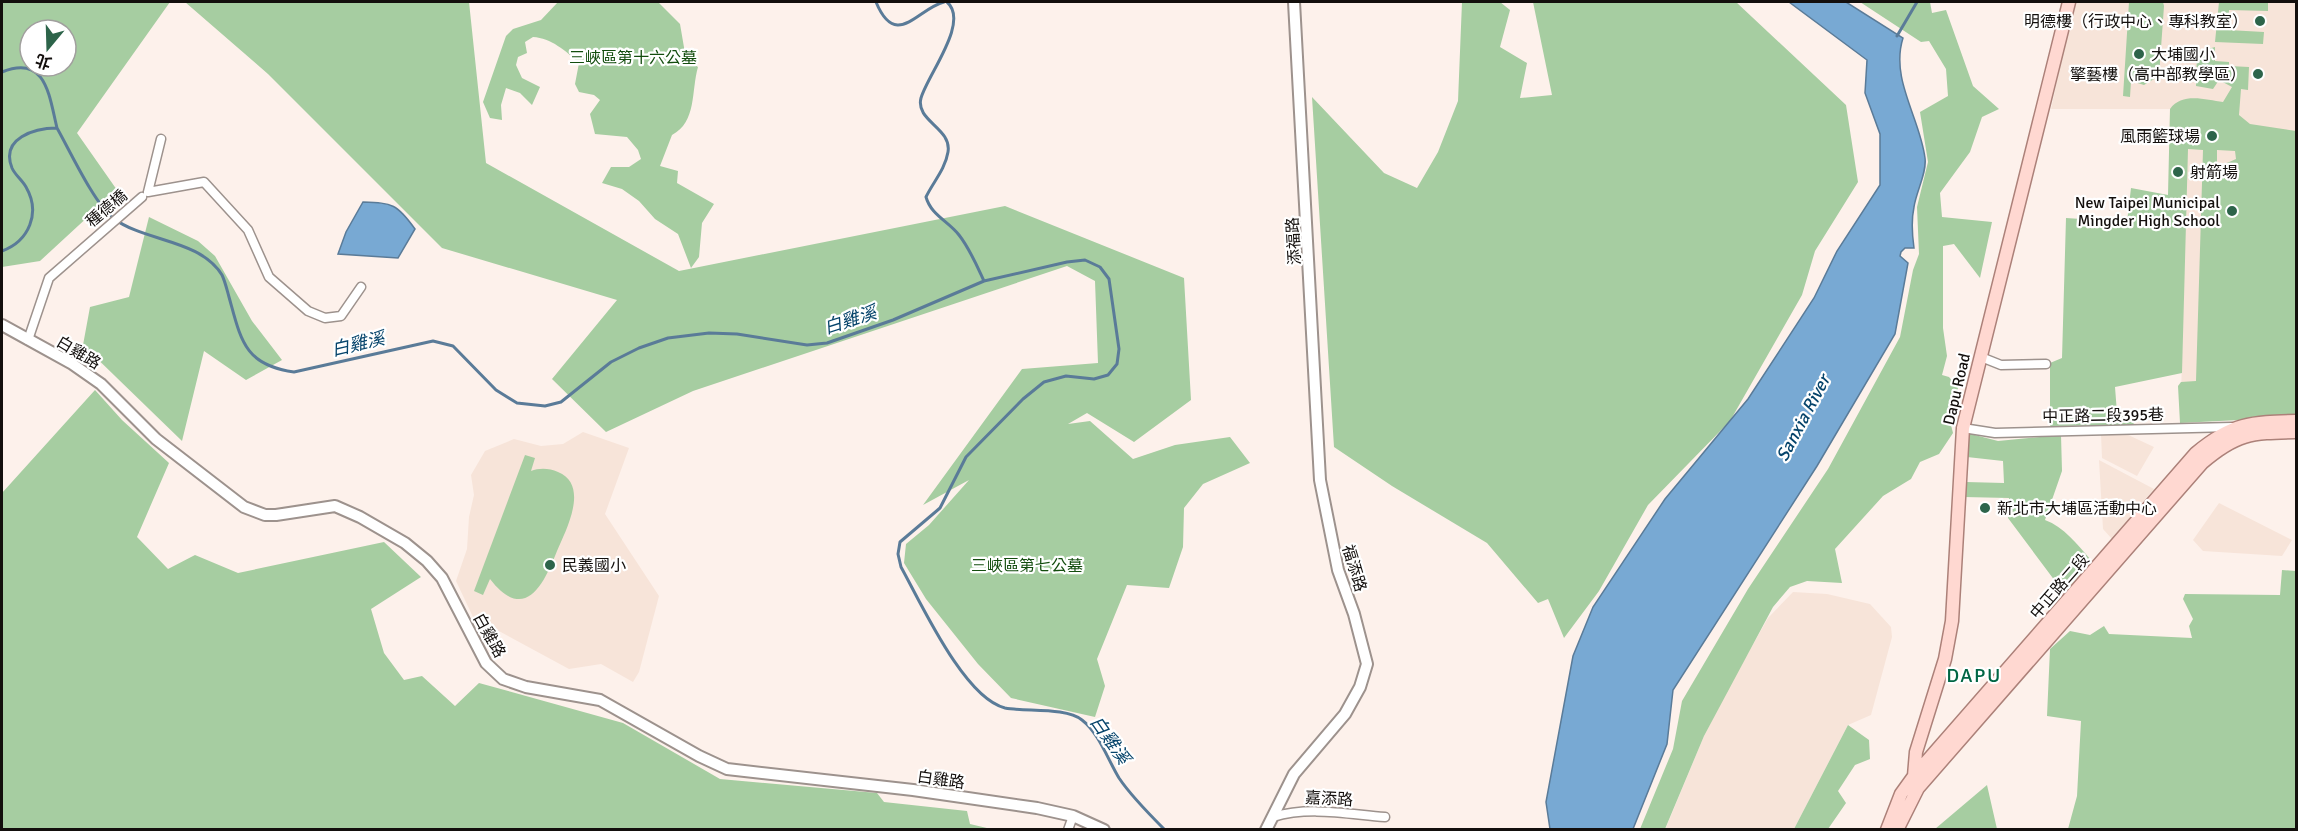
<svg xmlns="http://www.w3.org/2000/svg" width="2298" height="831" viewBox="0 0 2298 831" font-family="Signika,'Noto Sans TC',sans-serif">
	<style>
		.built { fill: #f7e4d9 }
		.green { fill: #a6cda1; fill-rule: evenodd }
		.water { fill: #78a9d3; stroke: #5a7b98; stroke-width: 1.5 }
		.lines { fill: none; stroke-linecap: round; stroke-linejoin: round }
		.stream { stroke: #5a7b98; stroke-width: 3 }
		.minor-casing { stroke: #9d928d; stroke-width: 11 }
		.tertiary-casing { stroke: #9d928d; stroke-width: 14 }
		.primary-casing { stroke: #ac8179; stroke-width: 15 }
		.minor { stroke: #fff; stroke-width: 8 }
		.tertiary { stroke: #fff; stroke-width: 10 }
		.primary { stroke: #ffd8d1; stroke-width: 12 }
		.poi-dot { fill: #2d644a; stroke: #fff; stroke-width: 2 }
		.labels { text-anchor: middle; stroke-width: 4.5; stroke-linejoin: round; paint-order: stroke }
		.poi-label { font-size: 16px; fill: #130f0d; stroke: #fff; text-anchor: end }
		.park-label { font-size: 16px; fill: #134d0e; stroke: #fff }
		.street-label { font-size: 16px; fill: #130f0d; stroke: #fff }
		.water-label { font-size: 18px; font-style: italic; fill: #06446b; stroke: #fff }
		.quarter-label { font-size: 20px; letter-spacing: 1.5px; fill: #064; stroke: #fff }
	</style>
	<rect width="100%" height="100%" fill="#fdf1eb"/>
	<!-- built -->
	<path class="built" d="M 2074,2 L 2296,2 L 2296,400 L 2181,398 L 2185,232 L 2168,227 L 2170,109 L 2051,109 Z
		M 583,432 L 629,448 L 605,514 L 659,596 L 639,672 L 633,682 L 601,664 L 569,669 L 473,617 L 456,581 L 467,549 L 469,517 L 474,495 L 471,475 L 485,451 L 514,439 L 541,446 L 563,444 Z
		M 2124,433 L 2154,447 L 2137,476 L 2102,458 L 2101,434 Z
		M 2099,460 L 2154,489 L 2112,539 L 2103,529 Z
		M 2219,503 L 2292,540 L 2282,556 L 2203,551 L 2193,540 Z
		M 1793,592 L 1827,594 L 1870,604 L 1891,627 L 1892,637 L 1871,715 L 1848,725 L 1794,829 L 1665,830 L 1704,736 L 1730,685 L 1768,618 Z"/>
	<!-- green -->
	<path class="green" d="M 2,2 L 170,2 L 77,133 L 117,190 L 40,261 L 2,267 ZM 30,30 L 66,30 L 66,66 L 30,66 Z
		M 185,2 L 469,2 L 486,163 L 679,271 L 1005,206 L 1184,278 L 1191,400 L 1134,442 L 1087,413 L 1068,424 L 1090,421 L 1133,459 L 1175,445 L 1230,437 L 1250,463 L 1203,484 L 1184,508 L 1183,547 L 1169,588 L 1127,585 L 1097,659 L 1105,686 L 1095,717 L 1011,698 L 978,664 L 926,599 L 904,563 L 906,544 L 929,525 L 969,480 L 923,505 L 1022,369 L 1098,363 L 1095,281 L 1067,266 L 693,391 L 606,432 L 552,379 L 617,300 L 442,248 L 268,74 Z
		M 558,2 L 658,2 L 680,24 L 686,59 L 698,67 C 691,91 697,122 672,135 L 660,166 L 678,171 L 677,183 L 714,204 L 702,223 L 699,257 L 691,268 L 678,234 L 655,219 L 639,201 L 622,189 L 602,183 L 611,167 L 629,167 L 641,159 L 638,150 L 627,137 L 595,134 L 590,114 L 600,100 L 594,95 L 579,92 L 575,84 L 579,63 C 566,51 551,38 533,37 L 525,42 L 527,53 L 518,57 L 516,65 L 522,78 L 540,87 L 532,105 L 520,93 L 506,88 L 501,105 L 502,120 L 490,118 L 483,102 L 506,36 L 513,29 L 541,20 Z
		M 1462,2 L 1500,2 L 1510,10 L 1500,47 L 1527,63 L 1520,98 L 1552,95 L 1533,2 L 1736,2 L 1846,105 L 1858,182 L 1815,251 L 1802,295 L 1730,421 L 1648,505 L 1599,591 L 1564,638 L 1548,599 L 1538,603 L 1487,543 L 1392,486 L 1334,447 L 1312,97 L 1384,173 L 1417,188 L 1438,152 L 1458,101 Z
		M 1860,2 L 1930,2 L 1932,13 L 1946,10 L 1973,86 L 1999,109 L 1982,117 L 1970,152 L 1940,193 L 1942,217 L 1992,222 L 1980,278 L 1954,244 L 1943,246 L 1943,328 L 1947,356 L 1942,375 L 1949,377 L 1958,388 L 1950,421 L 1953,433 L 1939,454 L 1920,462 L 1911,479 L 1883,496 L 1835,549 L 1842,583 L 1807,581 L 1790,587 L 1773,607 L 1704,736 L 1665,829 L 1640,829 L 1673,749 L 1682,701 L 1748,589 L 1828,469 L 1900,337 L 1913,270 L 1919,254 L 1917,207 L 1928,162 L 1920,112 L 1948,96 L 1946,69 L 1929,41 L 1921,42 Z
		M 2129,2 L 2163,2 L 2164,6 L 2159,76 L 2144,85 L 2131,81 L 2130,97 L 2123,96 Z
		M 2219,2 L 2268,2 L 2268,11 L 2229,10 L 2228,30 L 2264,32 L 2263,44 L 2215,42 Z
		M 2215,47 L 2215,61 L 2229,62 L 2229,66 L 2249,67 L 2248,90 L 2241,89 L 2239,115 L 2250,124 L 2296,131 L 2296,417 L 2180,423 L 2178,386 L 2181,382 L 2196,381 L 2203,150 L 2188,149 L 2182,373 L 2115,387 L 2117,413 L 2136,425 L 2050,426 L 2050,363 L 2062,358 L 2066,218 L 2127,222 L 2131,188 L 2168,195 L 2170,109 C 2182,92 2206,100 2223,102 L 2232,87 L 2219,80 L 2213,89 L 2196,86 L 2197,52 ZM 2217,150 L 2235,151 L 2236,159 L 2227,163 L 2217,175 Z
		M 149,217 L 198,241 L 215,256 L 252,321 L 282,360 L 246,380 L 204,351 L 182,441 L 83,345 L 90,307 L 129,297 Z
		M 95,390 L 122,420 L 169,463 L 137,537 L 168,569 L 195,555 L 238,573 L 384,542 L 421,577 L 371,609 L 384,653 L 404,680 L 422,676 L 455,706 L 479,683 L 623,723 L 720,779 L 877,793 L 884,802 L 967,811 L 970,824 L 991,829 L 2,829 L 2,493 Z
		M 1967,433 L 1998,441 L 2061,435 L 2062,471 L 2045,520 C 2064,527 2077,544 2091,560 L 2064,593 L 2008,518 L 2009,498 L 1964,497 L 1966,482 L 2004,483 L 2003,461 L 1967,457 Z
		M 525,455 L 535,458 L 531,471 C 539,468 549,468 558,472 C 590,485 566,530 557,551 C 544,584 525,624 490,579 L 483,595 L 474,591 Z
		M 2282,570 L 2296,571 L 2296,829 L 2068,829 L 2077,796 L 2081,721 L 2047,716 L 2050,649 L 2070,631 L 2090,635 L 2104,626 L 2109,634 L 2192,638 L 2189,626 L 2193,619 L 2183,599 L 2185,594 L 2280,595 Z
		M 1848,725 L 1869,740 L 1870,759 L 1855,765 L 1838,791 L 1846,803 L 1828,829 L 1794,829 Z
		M 1987,785 L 1997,829 L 1935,829 Z"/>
	<!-- water -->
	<path class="water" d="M 1789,2 L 1846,2 L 1903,38 C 1890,79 1920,118 1925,158 C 1927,173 1916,192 1914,207 C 1911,221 1912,234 1914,248 L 1905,248 L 1901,252 L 1900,256 L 1908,263 L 1895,334 L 1817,466 L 1673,690 L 1667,744 L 1633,829 L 1550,829 L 1546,802 L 1573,656 L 1593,607 L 1665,499 L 1748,399 L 1814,298 L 1837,251 L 1880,185 L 1880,134 L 1865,93 L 1867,60 Z
		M 363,202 C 393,203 397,204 415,229 L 398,258 L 338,254 L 346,232 Z"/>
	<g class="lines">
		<!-- stream -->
		<path class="stream" d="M 876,2 C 896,50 917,9 944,2
			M 947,2 C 970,22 928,74 921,98 C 915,121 952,128 948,152 C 945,170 933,182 926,197 C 931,215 948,221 959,235 C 970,249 977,266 984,281
			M 1897,36 L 1917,2
			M 2,72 C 46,54 49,95 57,128
			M 2,251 C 29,241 41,213 26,187 C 22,180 15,175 12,168 C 0,138 35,128 57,128 C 70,151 94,203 113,218 C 144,242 200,239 222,275 C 225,281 227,290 229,297 C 241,340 244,365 294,372 L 433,341 L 453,346 L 496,390 L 517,403 L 545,406 L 561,402 L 611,362 L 639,348 L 668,338 L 709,333 L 737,334 L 807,345 L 827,343 L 893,320 L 984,281 L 1067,262 L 1085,260 L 1100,267 L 1109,279 L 1119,349 L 1117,364 L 1108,375 L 1094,379 L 1066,376 L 1044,382 L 1023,399 L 966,457 L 940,508 L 900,542 L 898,554 L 901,567 C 921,603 964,698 1005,708 C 1026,712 1066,707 1082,720 C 1099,733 1108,760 1119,778 C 1131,796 1149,814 1165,830"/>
		<defs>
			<path id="minor" d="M 161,139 L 148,192 L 204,182 L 248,230 L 269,277 L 308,311 L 325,318 L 341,316 L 361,287
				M 28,340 L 49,278 L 142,197
				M 1981,357 L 2001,365 L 2046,364
				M 1963,428 L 1995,433 L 2232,427
				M 1273,817 C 1309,806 1347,814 1385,817
				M 1068,830 L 1073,816"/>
			<path id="tertiary" d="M 2,325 L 71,363 L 101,384 L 156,439 L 244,507 L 265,515 L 276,515 L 335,506 L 360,517 L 405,543 L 427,561 L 442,578 L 486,663 L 503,679 L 526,687 L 600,700 L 699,756 L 727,769 L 913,790 L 1037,808 L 1073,816 L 1104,830
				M 1266,830 L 1294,774 L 1345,714 L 1360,687 L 1367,664 L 1354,614 L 1338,570 L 1320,480 L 1294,2"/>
			<path id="primary" d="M 1918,788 L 1914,776 L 1916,752 L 1945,659 L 1952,621 L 1963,428 L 2069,2
				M 1887,830 L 1901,794 L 1914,776 L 2196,453 C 2232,423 2251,422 2296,421
				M 1897,830 L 1918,788 L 2202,463 C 2237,433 2251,433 2296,432"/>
		</defs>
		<!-- minor casing -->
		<use href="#minor" class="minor-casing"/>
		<!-- tertiary casing -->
		<use href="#tertiary" class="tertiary-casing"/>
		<!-- primary casing -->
		<use href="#primary" class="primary-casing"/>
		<!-- minor -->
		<use href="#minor" class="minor"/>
		<!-- tertiary -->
		<use href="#tertiary" class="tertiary"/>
		<!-- primary -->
		<use href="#primary" class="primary"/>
	</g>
	<!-- markers -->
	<g class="poi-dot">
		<circle cx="2260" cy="21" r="6"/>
		<circle cx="2139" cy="54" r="6"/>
		<circle cx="2258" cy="74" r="6"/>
		<circle cx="2212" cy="136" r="6"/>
		<circle cx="2178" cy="172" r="6"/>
		<circle cx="2232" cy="211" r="6"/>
		<circle cx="1985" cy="508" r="6"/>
		<circle cx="550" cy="565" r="6"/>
	</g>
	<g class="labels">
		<!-- poi labels -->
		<g class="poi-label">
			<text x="2248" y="27">明德樓（行政中心、專科教室）</text>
			<text x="2151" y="60" text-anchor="start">大埔國小</text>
			<text x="2246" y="80">擎藝樓（高中部教學區）</text>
			<text x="2200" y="142">風雨籃球場</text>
			<text x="2190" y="178" text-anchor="start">射箭場</text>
			<text x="2220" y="208">New Taipei Municipal<tspan x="2220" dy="18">Mingder High School</tspan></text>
			<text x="1997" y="514" text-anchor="start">新北市大埔區活動中心</text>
			<text x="562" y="571" text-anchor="start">民義國小</text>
		</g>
		<!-- park labels -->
		<g class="park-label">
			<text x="633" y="63">三峽區第十六公墓</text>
			<text x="1027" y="571">三峽區第七公墓</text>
		</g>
		<!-- street labels -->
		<g class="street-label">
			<text transform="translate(106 208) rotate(-40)" y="6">種德橋</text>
			<text transform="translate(1293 241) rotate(-93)" y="6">添福路</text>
			<text transform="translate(79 352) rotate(31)" y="6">白雞路</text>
			<text transform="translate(1956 389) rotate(-77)" y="6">Dapu Road</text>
			<text transform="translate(2103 415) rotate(-1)" y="6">中正路二段395巷</text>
			<text transform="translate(1355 568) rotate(73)" y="6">福添路</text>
			<text transform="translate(2059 586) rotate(-49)" y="6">中正路二段</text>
			<text transform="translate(490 635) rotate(61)" y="6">白雞路</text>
			<text transform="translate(941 779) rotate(8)" y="6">白雞路</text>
			<text transform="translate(1329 798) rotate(3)" y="6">嘉添路</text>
		</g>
		<!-- water labels -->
		<g class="water-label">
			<text transform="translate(850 320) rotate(-18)" y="6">白雞溪</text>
			<text transform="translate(358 344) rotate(-13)" y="6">白雞溪</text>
			<text transform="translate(1803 418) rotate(-62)" y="6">Sanxia River</text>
			<text transform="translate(1110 740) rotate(55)" y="6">白雞溪</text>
		</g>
		<!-- quarter labels -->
		<g class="quarter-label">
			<text x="1974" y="682">DAPU</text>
		</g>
	</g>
	<!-- border -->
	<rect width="2298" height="831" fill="none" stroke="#130f0d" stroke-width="6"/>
	<!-- north arrow -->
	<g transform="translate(48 48) rotate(199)"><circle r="28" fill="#ffffff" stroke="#a19f9e" stroke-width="1.5"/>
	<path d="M0-4.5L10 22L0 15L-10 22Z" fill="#2d644a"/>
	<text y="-9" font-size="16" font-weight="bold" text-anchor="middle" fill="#130f0d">北</text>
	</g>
</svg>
